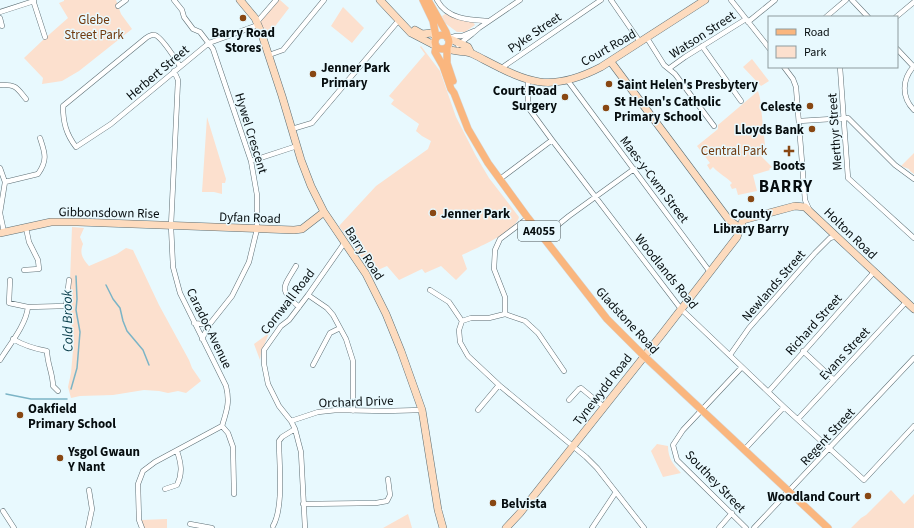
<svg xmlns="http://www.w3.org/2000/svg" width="914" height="528" viewBox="0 0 914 528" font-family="'Source Sans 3',sans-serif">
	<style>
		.green { fill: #fce0ce }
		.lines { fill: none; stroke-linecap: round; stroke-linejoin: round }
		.stream { stroke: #7bb4c6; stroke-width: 1.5 }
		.street-casing { stroke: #5d6f75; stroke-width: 5.5 }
		.secondary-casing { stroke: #5d6f75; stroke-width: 8 }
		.primary-casing { stroke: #d7d8d9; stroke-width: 8 }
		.street { stroke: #fff; stroke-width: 4.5 }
		.secondary { stroke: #fddbbe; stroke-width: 7 }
		.primary { stroke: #fab67e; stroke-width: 7 }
		.poi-dot { fill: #884713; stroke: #e8f9fe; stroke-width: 1.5 }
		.labels { text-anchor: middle; stroke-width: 3; stroke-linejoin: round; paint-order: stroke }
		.shield { fill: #e8f9fe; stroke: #4a5457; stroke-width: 1 }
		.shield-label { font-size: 12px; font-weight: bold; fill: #060d0f }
		.park-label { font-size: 13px; fill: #713a0e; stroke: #e8f9fe }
		.poi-label { font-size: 13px; font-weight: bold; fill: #060d0f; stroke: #e8f9fe; text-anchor: start }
		.street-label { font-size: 13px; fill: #060d0f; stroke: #e8f9fe }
		.water-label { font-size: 14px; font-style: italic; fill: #023846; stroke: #e8f9fe }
		.district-label { font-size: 17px; font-weight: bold; letter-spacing: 1px; fill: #060d0f; stroke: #e8f9fe }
	</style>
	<rect width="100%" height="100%" fill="#e8f9fe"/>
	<!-- green -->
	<path class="green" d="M 64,0 L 116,0 L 121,14 L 132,29 L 79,71 L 62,81 L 42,84 L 43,78 L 24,58 L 43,40 L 68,18 L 59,3 L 64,1 Z
		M 278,0 L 280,0 L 289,8 L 273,29 L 264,34 L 260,21 Z
		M 343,7 L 364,28 L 352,43 L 331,26 Z
		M 447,13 L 465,21 L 473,22 L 475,25 L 465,32 L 457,32 L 445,23 L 442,16 Z
		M 421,46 L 440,71 L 456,117 L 476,156 L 489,178 L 519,217 C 516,232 476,248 462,255 L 467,269 L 456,280 L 441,266 L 425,273 L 422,269 L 399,280 L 387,266 L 371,273 L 364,261 L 339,226 L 376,186 L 428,149 L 431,141 L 422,136 L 416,131 L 419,124 L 391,104 L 394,100 L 389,96 L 425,54 L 420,47 Z
		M 752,59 L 769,81 L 761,86 L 743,67 Z
		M 758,91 L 760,98 L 765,145 L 761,148 L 762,157 L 772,167 L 769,169 L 770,170 L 753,175 L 757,191 L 738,195 L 736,188 L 732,189 L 730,185 L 732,183 C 727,177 719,174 713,167 L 710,170 L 707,165 L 710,163 L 697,146 L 718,129 L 718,125 Z
		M 207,117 L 226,179 L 225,183 L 222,183 L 222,194 L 214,192 L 202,192 Z
		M 914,153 L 914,174 L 910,171 L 909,169 L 901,166 Z
		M 72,227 L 84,228 L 80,237 L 83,244 C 79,254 83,259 89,266 L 117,254 L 126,248 L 133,250 L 159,305 L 189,360 L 192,368 L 201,381 L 186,393 L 178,391 L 168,393 L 159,391 L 144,390 L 113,395 L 80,396 L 71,398 L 68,387 L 71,373 L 74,339 L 69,308 Z
		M 269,333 L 261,353 L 260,360 L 254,344 Z
		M 657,444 L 668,446 C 668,458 673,464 681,473 L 663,477 L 651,451 Z
		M 891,490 L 904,504 L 914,494 L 914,528 L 851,528 L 861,518 L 866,515 Z
		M 408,514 L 412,528 L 383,528 Z
		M 167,519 L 167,528 L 144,528 L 141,520 Z"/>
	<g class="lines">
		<!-- stream -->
		<path class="stream" d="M 106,285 L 113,299 L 120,308 L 123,321 L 127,331 L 143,350 L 149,365
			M 71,389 L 77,368 L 80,332 L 76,310 L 77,299 L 76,276
			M 6,394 L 31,399 L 67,399"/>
		<defs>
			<path id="street" d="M 33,0 L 45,37
				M 174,0 L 182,10 L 184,17 L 193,29 L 200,32 L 213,49 L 251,161 L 257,195 L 257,229 L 249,262 L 232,296 L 209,325 L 202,339
				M 437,0 C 447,19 468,20 488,21
				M 611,0 L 640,42
				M 731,0 L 769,48
				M 852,0 L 868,17
				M 118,6 L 126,0
				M 0,12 L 34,1
				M 826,17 L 846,0
				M 896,17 L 914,2
				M 0,18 L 2,26
				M 257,22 L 276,0
				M 748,22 L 775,0
				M 449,38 L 456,36 L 462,36 L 474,31
				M 647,38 L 664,65 L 675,74 L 714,126
				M 458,45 L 472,34 L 479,28 L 520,0
				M 702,46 L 741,101
				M 897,49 L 913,66
				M 269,55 L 283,50 L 324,0
				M 180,66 C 175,59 163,38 155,35 C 152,34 149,36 146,38 L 63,106 C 63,122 66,134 76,147 L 111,124 L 209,43 L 258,25
				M 914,66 C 902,79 901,97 914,110
				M 784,67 L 793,79 L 796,87 L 805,200 L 809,209
				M 840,67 L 848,178 L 914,238
				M 500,69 L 601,0
				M 670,69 L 671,67 L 685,57 L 746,19
				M 174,71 L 178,80 L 171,226 L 173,267 L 180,293 L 226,386 C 230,402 227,410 222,426
				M 528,80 L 528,102 L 530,110 L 552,140 L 681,309 L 784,407 L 864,480 L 914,426
				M 568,81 L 710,272
				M 0,85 C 16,84 17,88 26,99
				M 799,121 L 848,118 L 895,165 L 914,179
				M 292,129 L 312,123 L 399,20
				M 251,161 L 297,146
				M 0,168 L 5,182 L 0,213 L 4,232
				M 500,179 L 552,140
				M 5,182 L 38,174 C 48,160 45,153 40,138
				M 528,218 L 500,239 L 495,250 L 494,269 L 505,297 L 505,314 L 525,321 L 538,333 L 564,371
				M 543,237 L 569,216 L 634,169
				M 296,266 C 283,288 278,289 299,307
				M 24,270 L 39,269 L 38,260 L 29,242 L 26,228
				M 10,280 L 9,303 L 28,307
				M 430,290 L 449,302 L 462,321 L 459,330 L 460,342 L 468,356 L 499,385 L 586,457 L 597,468 L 644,528
				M 308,295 L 327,308 L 333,315 L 346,339 L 353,361 L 353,411
				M 462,321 L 471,318 L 489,318 L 505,314
				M 194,323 L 209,325
				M 13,339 C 23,345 36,349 47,351 C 47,363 53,374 53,386 L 58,391
				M 803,351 L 834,380
				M 730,355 L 749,328 L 815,253 L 830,238 L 837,236
				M 0,360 C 10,344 26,325 28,307 L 66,306 L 69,280
				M 313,365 L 330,333 L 340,328
				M 742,367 L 683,430 L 673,445 L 677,460 L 746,528
				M 769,391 L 874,272
				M 569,400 L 579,389 L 581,388 L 604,407
				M 478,410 L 499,385
				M 798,419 L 906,302
				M 291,421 L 318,412 L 337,410 L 385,411 L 422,410
				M 222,426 L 228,433 L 233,447 L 234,494
				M 744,450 L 784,407
				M 165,489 L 177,485 C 183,473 181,463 177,451
				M 303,504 L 376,503 L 387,501 L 390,495 L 388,479
				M 3,511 L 14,528
				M 190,524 L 212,528
				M 273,526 C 284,507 279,464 279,441 L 282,437 L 295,429
				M 88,528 L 92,509 L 89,490
				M 142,528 L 139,520 L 138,484 L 143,471 L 155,462 L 222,426
				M 305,528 L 301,452 L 295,429 L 291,421 L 279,406 L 268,384 L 264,364 L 264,350 L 281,326 L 289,320 L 308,295 L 345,242
				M 592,528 L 616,492
				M 719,528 L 732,513
				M 754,528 L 914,358"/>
			<path id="secondary" d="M 240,0 L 255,18 L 261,32 L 282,96 L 301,160 L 311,186 L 324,212 L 366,274 L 386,314 L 401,351 L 422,410 L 438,510 L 443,528
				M 380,0 L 411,33 L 436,46
				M 415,30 L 422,34 L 432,33 L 436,37
				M 448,38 L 468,47 L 471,53
				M 447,48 C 454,53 465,50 473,54 C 524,80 545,96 601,67 L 705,0
				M 611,62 L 729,220 L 740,228
				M 0,233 L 51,222 L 78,222 L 294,230 L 302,229 L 324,212
				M 506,528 L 520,513 L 662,334 L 737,237 L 743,220 L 795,206 L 805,207 L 914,309"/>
			<path id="primary" d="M 423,0 L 433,21 L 436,37
				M 428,0 L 446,32 L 448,38
				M435 42a7 7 0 1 1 14 0a7 7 0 1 1-14 0Z
				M 436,46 L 435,52 L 443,66 L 451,89 L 454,93 L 468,129 L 488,163 L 528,218 L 607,319 L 644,356 L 828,528
				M 447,48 L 447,63 L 453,81"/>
		</defs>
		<!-- street casing -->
		<use href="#street" class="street-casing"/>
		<!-- secondary casing -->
		<use href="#secondary" class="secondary-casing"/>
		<!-- primary casing -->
		<use href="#primary" class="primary-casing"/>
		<!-- street -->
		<use href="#street" class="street"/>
		<!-- secondary -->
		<use href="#secondary" class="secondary"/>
		<!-- primary -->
		<use href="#primary" class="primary"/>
	</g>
	<!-- markers -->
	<g class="poi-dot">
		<circle cx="243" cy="18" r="4"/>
		<circle cx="313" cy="74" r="4"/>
		<circle cx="609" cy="84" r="4"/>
		<circle cx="565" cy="97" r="4"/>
		<circle cx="810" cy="106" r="4"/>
		<circle cx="606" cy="108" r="4"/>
		<circle cx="812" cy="129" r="4"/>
		<path d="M787 145h4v4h4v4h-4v4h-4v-4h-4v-4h4z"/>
		<circle cx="751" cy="199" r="4"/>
		<circle cx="433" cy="213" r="4"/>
		<circle cx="20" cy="415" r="4"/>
		<circle cx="60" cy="458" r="4"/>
		<circle cx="868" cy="496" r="4"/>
		<circle cx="493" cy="503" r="4"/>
	</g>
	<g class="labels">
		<!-- shield labels -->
		<rect class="shield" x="518" y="221" width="42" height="20" rx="3"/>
		<g class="shield-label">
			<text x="539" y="235">A4055</text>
		</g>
		<!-- park labels -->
		<g class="park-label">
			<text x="94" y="24">Glebe<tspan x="94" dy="15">Street Park</tspan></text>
			<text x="734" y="155">Central Park</text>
		</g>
		<!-- poi labels -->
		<g class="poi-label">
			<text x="243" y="37" text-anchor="middle">Barry Road<tspan x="243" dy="15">Stores</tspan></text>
			<text x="321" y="72">Jenner Park<tspan x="321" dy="15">Primary</tspan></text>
			<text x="617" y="89">Saint Helen's Presbytery</text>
			<text x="557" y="95" text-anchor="end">Court Road<tspan x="557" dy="15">Surgery</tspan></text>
			<text x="614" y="106">St Helen's Catholic<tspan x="614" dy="15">Primary School</tspan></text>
			<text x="802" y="111" text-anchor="end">Celeste</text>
			<text x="804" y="134" text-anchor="end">Lloyds Bank</text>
			<text x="789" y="170" text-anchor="middle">Boots</text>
			<text x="441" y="218">Jenner Park</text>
			<text x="751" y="218" text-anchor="middle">County<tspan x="751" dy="15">Library Barry</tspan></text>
			<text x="28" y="413">Oakfield<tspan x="28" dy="15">Primary School</tspan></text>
			<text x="68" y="456">Ysgol Gwaun<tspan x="68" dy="15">Y Nant</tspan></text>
			<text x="860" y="501" text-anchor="end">Woodland Court</text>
			<text x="501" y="508">Belvista</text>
		</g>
		<!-- street labels -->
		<g class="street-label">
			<text transform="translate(534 32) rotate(-34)" y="5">Pyke Street</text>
			<text transform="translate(702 34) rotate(-33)" y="5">Watson Street</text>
			<text transform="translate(608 47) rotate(-30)" y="5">Court Road</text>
			<text transform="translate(157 72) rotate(-40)" y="5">Herbert Street</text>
			<text transform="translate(834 132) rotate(-94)" y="5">Merthyr Street</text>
			<text transform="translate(252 133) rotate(73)" y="5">Hywel Crescent</text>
			<text transform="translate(655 179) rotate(53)" y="5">Maes-y-Cwm Street</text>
			<text transform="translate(109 212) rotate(1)" y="5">Gibbonsdown Rise</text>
			<text transform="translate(250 217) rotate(2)" y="5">Dyfan Road</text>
			<text transform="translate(851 233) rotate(44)" y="5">Holton Road</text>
			<text transform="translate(365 253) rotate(57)" y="5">Barry Road</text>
			<text transform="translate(667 271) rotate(51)" y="5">Woodlands Road</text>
			<text transform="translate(773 285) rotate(-49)" y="5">Newlands Street</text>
			<text transform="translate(287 301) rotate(-52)" y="5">Cornwall Road</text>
			<text transform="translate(628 320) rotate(47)" y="5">Gladstone Road</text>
			<text transform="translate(813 324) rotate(-48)" y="5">Richard Street</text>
			<text transform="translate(210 328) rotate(64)" y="5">Caradoc Avenue</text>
			<text transform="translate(844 353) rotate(-47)" y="5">Evans Street</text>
			<text transform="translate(602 389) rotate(-52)" y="5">Tynewydd Road</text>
			<text transform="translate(356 401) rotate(-2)" y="5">Orchard Drive</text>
			<text transform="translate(827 436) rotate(-47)" y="5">Regent Street</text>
			<text transform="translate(716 481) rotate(46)" y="5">Southey Street</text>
		</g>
		<!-- water labels -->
		<g class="water-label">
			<text transform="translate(67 321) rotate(-91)" y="5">Cold Brook</text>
		</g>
		<!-- district labels -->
		<g class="district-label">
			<text x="786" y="192">BARRY</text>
		</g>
	</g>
	<!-- legend -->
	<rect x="768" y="16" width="130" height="52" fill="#e8f9fe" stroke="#8e9b9e"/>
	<rect x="776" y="29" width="20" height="6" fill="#fab67e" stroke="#8e9b9e"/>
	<text x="804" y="36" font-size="12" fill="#060d0f">Road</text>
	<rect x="776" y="46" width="20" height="12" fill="#fce0ce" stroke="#8e9b9e"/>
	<text x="804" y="56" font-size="12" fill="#060d0f">Park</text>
</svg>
